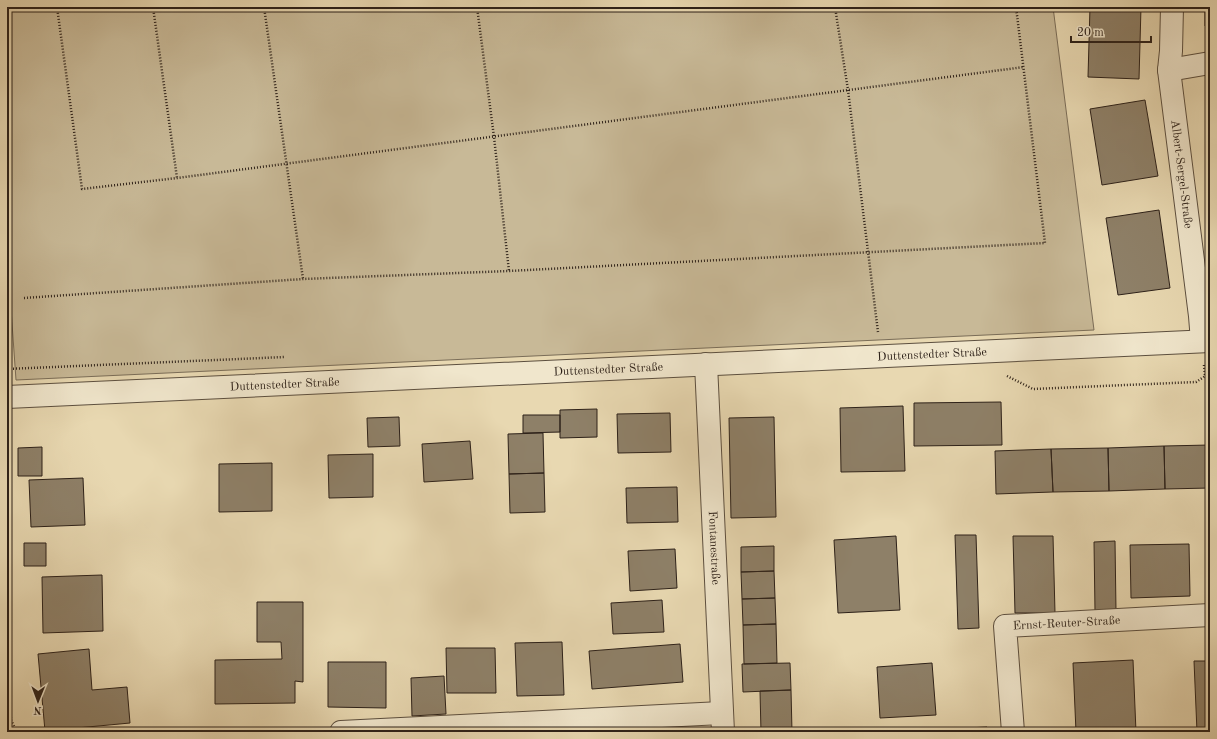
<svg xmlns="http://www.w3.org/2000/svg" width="1217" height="739" viewBox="0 0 1217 739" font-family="'Old Standard TT',serif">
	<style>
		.green { fill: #c8b997; stroke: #7a6d58 }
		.building { fill: #8e8068; stroke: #2d2119 }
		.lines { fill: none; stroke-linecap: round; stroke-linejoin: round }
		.minor-casing { stroke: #5c4f3f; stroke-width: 24 }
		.path { stroke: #2d2119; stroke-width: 2.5; stroke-dasharray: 1 2; stroke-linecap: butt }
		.minor { stroke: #f0e6cc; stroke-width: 22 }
		.labels { text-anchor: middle; stroke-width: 3; stroke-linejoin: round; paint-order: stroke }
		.street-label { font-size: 12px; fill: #2d2119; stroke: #f0e6cc }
	</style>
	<rect width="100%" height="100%" fill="#e8d8b1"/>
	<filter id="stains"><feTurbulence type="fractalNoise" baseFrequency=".005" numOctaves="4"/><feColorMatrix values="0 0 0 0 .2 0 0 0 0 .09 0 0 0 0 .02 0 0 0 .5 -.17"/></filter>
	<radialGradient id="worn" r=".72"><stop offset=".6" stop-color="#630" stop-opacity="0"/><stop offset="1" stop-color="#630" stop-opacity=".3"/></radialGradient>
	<!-- green -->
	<path class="green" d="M 7,7 L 1053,7 L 1094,330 L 16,380 L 7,252 Z"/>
	<!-- building -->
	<path class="building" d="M 1090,7 L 1141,7 L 1139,79 L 1088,77 Z
		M 1205,7 L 1210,7 L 1210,26 L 1205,26 Z
		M 1145,100 L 1158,176 L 1102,185 L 1090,109 Z
		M 1159,210 L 1170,288 L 1118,295 L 1106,218 Z
		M 1001,402 L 1002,445 L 914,446 L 914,403 Z
		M 903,406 L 905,471 L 841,472 L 840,408 Z
		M 597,409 L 597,437 L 560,438 L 560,410 Z
		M 670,413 L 671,452 L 618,453 L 617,414 Z
		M 523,415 L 560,415 L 560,432 L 523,433 Z
		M 399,417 L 400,446 L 368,447 L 367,418 Z
		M 774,417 L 776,517 L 731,518 L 729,418 Z
		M 543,433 L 544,473 L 509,474 L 508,434 Z
		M 470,441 L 473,479 L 424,482 L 422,444 Z
		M 1210,445 L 1210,488 L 1165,489 L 1164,446 Z
		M 1164,446 L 1165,489 L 1109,491 L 1108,448 Z
		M 42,447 L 42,476 L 18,476 L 18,448 Z
		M 1108,448 L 1109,491 L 1053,492 L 1051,449 Z
		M 1051,449 L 1053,492 L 996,494 L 995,451 Z
		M 373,454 L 373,497 L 329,498 L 328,455 Z
		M 272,463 L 272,511 L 219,512 L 219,464 Z
		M 544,473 L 545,512 L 510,513 L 509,474 Z
		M 83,478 L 85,525 L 31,527 L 29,480 Z
		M 677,487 L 678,522 L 627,523 L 626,488 Z
		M 955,535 L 976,535 L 979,628 L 958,629 Z
		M 896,536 L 900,610 L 838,613 L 834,540 Z
		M 1013,536 L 1053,536 L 1055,613 L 1015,613 Z
		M 1115,541 L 1116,611 L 1095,611 L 1094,542 Z
		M 24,543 L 46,543 L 46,566 L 24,566 Z
		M 1189,544 L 1190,596 L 1131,598 L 1130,545 Z
		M 774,546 L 774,571 L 741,572 L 741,547 Z
		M 675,549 L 677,588 L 630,591 L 628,551 Z
		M 774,571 L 775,598 L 742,599 L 741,572 Z
		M 102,575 L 103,631 L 43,633 L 42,577 Z
		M 775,598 L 776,624 L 743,625 L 742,599 Z
		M 662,600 L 664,632 L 613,634 L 611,603 Z
		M 257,602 L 303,602 L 303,682 L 295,681 L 295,703 L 215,704 L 215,660 L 282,659 L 281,642 L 257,642 Z
		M 776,624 L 777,663 L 744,664 L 743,625 Z
		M 562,642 L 564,695 L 517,696 L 515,643 Z
		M 680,644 L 683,682 L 592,689 L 589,651 Z
		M 446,648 L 495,648 L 496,693 L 447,693 Z
		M 89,649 L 92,690 L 127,687 L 130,723 L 45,731 L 38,654 Z
		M 1133,660 L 1136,732 L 1076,732 L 1073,663 Z
		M 1194,661 L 1210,661 L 1210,732 L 1197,732 Z
		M 328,662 L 386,662 L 386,708 L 328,707 Z
		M 790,663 L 791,690 L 743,692 L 742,664 Z
		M 932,663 L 936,715 L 880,718 L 877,667 Z
		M 444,676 L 446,714 L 412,716 L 411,678 Z
		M 791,690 L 792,732 L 761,732 L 760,691 Z
		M 987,727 L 988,732 L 886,732 Z"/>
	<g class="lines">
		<defs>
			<g id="minor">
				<path id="s1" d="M 1172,7 L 1171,51 L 1169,70 L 1200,316 L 1202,341"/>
				<path d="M 1169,70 L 1210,63"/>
				<path id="s2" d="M 706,364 L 723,732"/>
				<path id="s3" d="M 7,397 L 1210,341"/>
				<path d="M 341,732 L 721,713"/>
				<path id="s4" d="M 1013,732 L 1005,626 L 1210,615"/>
			</g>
		</defs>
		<!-- minor casing -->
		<use href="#minor" class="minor-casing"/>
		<!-- path -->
		<path class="path" d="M 57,7 L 82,189 L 177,178 L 1024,67
			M 153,7 L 177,178
			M 264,7 L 303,279
			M 477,7 L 494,137 L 509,271
			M 835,7 L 848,90 L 878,332
			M 24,298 L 303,279 L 509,271 L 1045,243 L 1016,7
			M 1204,365 L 1205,376
			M 7,369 L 285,357
			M 1007,376 L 1033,389 L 1196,382 L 1210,373
			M 7,642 L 11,720 L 17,732"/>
		<!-- minor -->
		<use href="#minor" class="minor"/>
	</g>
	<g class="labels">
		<!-- street labels -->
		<g class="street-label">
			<text dy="4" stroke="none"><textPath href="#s1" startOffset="168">Albert-Sergel-Straße</textPath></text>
			<text dy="4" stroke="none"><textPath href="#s3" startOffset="926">Duttenstedter Straße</textPath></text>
			<text dy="4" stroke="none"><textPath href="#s3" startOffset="602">Duttenstedter Straße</textPath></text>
			<text dy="4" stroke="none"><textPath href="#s3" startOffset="278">Duttenstedter Straße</textPath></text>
			<text dy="4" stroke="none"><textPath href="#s2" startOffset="184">Fontanestraße</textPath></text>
			<text dy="4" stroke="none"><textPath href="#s4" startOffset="168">Ernst-Reuter-Straße</textPath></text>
		</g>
	</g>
	<!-- margin -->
	<rect width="1217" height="739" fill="none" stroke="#e8d8b1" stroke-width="24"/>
	<rect x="8" y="8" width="1201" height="723" fill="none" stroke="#2d2119" stroke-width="2"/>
	<rect x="12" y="12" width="1193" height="715" fill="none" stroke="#2d2119"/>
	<!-- north arrow -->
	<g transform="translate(38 701) rotate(181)" stroke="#f0e6cc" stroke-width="3" paint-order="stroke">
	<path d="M0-3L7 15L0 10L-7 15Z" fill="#2d2119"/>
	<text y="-6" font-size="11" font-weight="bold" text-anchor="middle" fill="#2d2119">N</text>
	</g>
	<!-- scale -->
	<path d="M1071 36v6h80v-6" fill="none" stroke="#2d2119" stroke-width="2"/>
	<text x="1077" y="36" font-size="12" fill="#2d2119" stroke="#f0e6cc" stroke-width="3" paint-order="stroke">20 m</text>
	<rect width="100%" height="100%" filter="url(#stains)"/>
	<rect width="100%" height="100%" fill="url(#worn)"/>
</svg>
